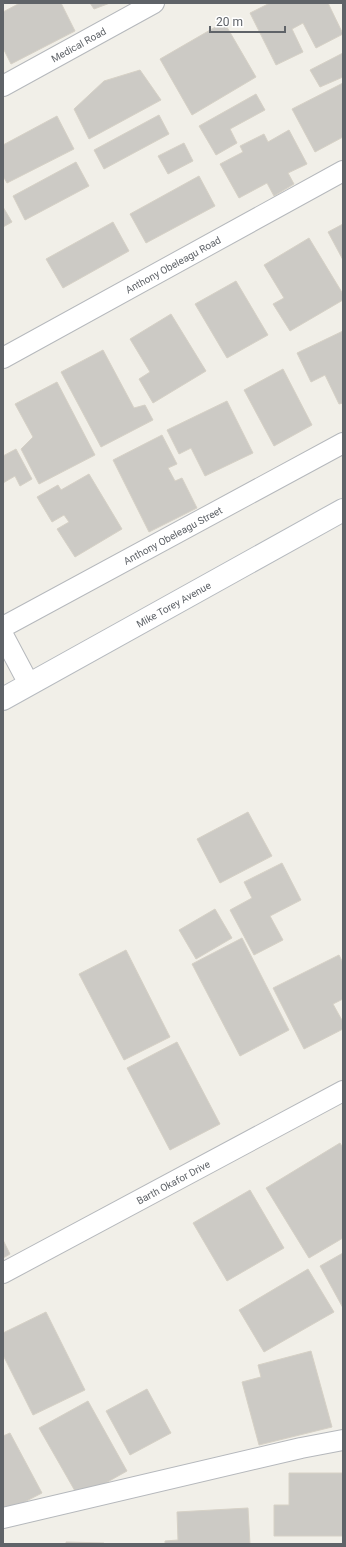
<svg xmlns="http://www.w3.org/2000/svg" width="346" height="1547" viewBox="0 0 346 1547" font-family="Roboto,sans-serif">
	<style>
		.building { fill: #cccac5; stroke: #d6d1c6 }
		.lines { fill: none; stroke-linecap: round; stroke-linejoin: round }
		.minor-casing { stroke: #b5b8bc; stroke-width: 22 }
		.secondary-casing { stroke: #b6babf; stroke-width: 24 }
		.minor { stroke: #fff; stroke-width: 20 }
		.secondary { stroke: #fff; stroke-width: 22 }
		.labels { text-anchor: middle; stroke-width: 4; stroke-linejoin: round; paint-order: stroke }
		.street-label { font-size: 10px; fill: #5f6368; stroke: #fff }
	</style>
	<rect width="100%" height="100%" fill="#f1efe8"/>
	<!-- building -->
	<path class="building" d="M 20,3 L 61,3 L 75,31 L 11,64 L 3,48 L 3,12 Z
		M 90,3 L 110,3 L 94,9 Z
		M 270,3 L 328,3 L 343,34 L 316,48 L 303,23 L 292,29 L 303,52 L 276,65 L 250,13 Z
		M 224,22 L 256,77 L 192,115 L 160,59 Z
		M 343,53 L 343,77 L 320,87 L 310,70 Z
		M 140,70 L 161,100 L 89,139 L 74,109 L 104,81 Z
		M 343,83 L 343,137 L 315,152 L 292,109 Z
		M 256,94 L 265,110 L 230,129 L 237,143 L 216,155 L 199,126 Z
		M 159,115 L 169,134 L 104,169 L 94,150 Z
		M 57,116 L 74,149 L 7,183 L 3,176 L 3,145 Z
		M 289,130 L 307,164 L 288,173 L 294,184 L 274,196 L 267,183 L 239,198 L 220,164 L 243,152 L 240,146 L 264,134 L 268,142 Z
		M 184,143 L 193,161 L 168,174 L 158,156 Z
		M 76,162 L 89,186 L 25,220 L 13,196 Z
		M 199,176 L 215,206 L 146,243 L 130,214 Z
		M 3,207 L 12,222 L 3,227 Z
		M 113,222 L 129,251 L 63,288 L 46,259 Z
		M 343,224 L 343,260 L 328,232 Z
		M 309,238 L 343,294 L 343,300 L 290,331 L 273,304 L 284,298 L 264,265 Z
		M 236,281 L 268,335 L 227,358 L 195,304 Z
		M 171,314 L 206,371 L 153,403 L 139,379 L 150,372 L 130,339 Z
		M 343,331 L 343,403 L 339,404 L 325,375 L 311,382 L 297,353 Z
		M 103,350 L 134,408 L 145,405 L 153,420 L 101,447 L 61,372 Z
		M 283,369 L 312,425 L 274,446 L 244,390 Z
		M 57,382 L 95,455 L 39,484 L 21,449 L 33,437 L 15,404 Z
		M 227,401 L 253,453 L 205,476 L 191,448 L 179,454 L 167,430 Z
		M 162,435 L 177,464 L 168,468 L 175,481 L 182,478 L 197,508 L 149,532 L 113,460 Z
		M 16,449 L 32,479 L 20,486 L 15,476 L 3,483 L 3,456 Z
		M 89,474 L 122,529 L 75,557 L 57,529 L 69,522 L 64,515 L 52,522 L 37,497 L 58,485 L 61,490 Z
		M 248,812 L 272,856 L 220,883 L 197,839 Z
		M 282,863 L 301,900 L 270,916 L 283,940 L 254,955 L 230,910 L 252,898 L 244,882 Z
		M 215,909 L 232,938 L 196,959 L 179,930 Z
		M 242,938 L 289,1030 L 240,1056 L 192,964 Z
		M 126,950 L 170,1037 L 124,1060 L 79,974 Z
		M 339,955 L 343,963 L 343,999 L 333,1004 L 343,1022 L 343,1029 L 304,1049 L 273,988 Z
		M 177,1042 L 220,1124 L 170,1150 L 127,1068 Z
		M 340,1143 L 343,1148 L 343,1238 L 309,1258 L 266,1188 Z
		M 250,1190 L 284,1248 L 227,1281 L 193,1223 Z
		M 3,1240 L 10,1254 L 3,1258 Z
		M 343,1253 L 343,1308 L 320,1266 Z
		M 308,1269 L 334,1312 L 264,1352 L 239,1310 Z
		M 46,1312 L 85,1390 L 33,1415 L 3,1355 L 3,1333 Z
		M 311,1351 L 332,1427 L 259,1445 L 242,1382 L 261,1377 L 258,1365 Z
		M 147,1389 L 171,1433 L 130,1455 L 106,1411 Z
		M 88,1401 L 127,1471 L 79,1498 L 39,1428 Z
		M 10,1433 L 42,1493 L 3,1513 L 3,1436 Z
		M 289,1473 L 343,1473 L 343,1536 L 274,1536 L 274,1505 L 289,1505 Z
		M 248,1508 L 250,1544 L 165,1544 L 165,1541 L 178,1540 L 177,1512 Z
		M 66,1542 L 104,1543 L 104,1544 L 66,1544 Z"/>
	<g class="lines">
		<defs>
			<g id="minor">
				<path id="s1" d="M 3,86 L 154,3"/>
				<path id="s2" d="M 3,358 L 343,171"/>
				<path id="s3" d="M 3,627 L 343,443"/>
				<path d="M 3,635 L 29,684"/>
				<path id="s4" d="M 3,1273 L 343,1091"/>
				<path d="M 3,1518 L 301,1448 L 343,1440"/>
			</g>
			<g id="secondary">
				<path id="s5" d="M 3,699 L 343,510"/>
			</g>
		</defs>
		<!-- minor casing -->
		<use href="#minor" class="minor-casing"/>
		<!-- secondary casing -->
		<use href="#secondary" class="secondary-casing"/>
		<!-- minor -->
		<use href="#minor" class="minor"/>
		<!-- secondary -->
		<use href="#secondary" class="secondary"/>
	</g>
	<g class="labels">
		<!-- street labels -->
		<g class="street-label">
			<text dy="4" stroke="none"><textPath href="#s1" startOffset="86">Medical Road</textPath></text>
			<text dy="4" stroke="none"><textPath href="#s2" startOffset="194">Anthony Obeleagu Road</textPath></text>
			<text dy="4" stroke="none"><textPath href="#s3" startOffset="193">Anthony Obeleagu Street</textPath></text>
			<text dy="4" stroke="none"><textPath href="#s5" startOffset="195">Mike Torey Avenue</textPath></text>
			<text dy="4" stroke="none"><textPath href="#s4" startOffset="193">Barth Okafor Drive</textPath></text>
		</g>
	</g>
	<!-- border -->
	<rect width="346" height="1547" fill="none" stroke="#5f6368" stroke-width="8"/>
	<!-- scale -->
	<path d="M210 26v6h75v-6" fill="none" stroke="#5f6368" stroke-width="2"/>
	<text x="216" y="26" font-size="12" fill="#5f6368" stroke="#ffffff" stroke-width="3" paint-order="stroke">20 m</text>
</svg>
